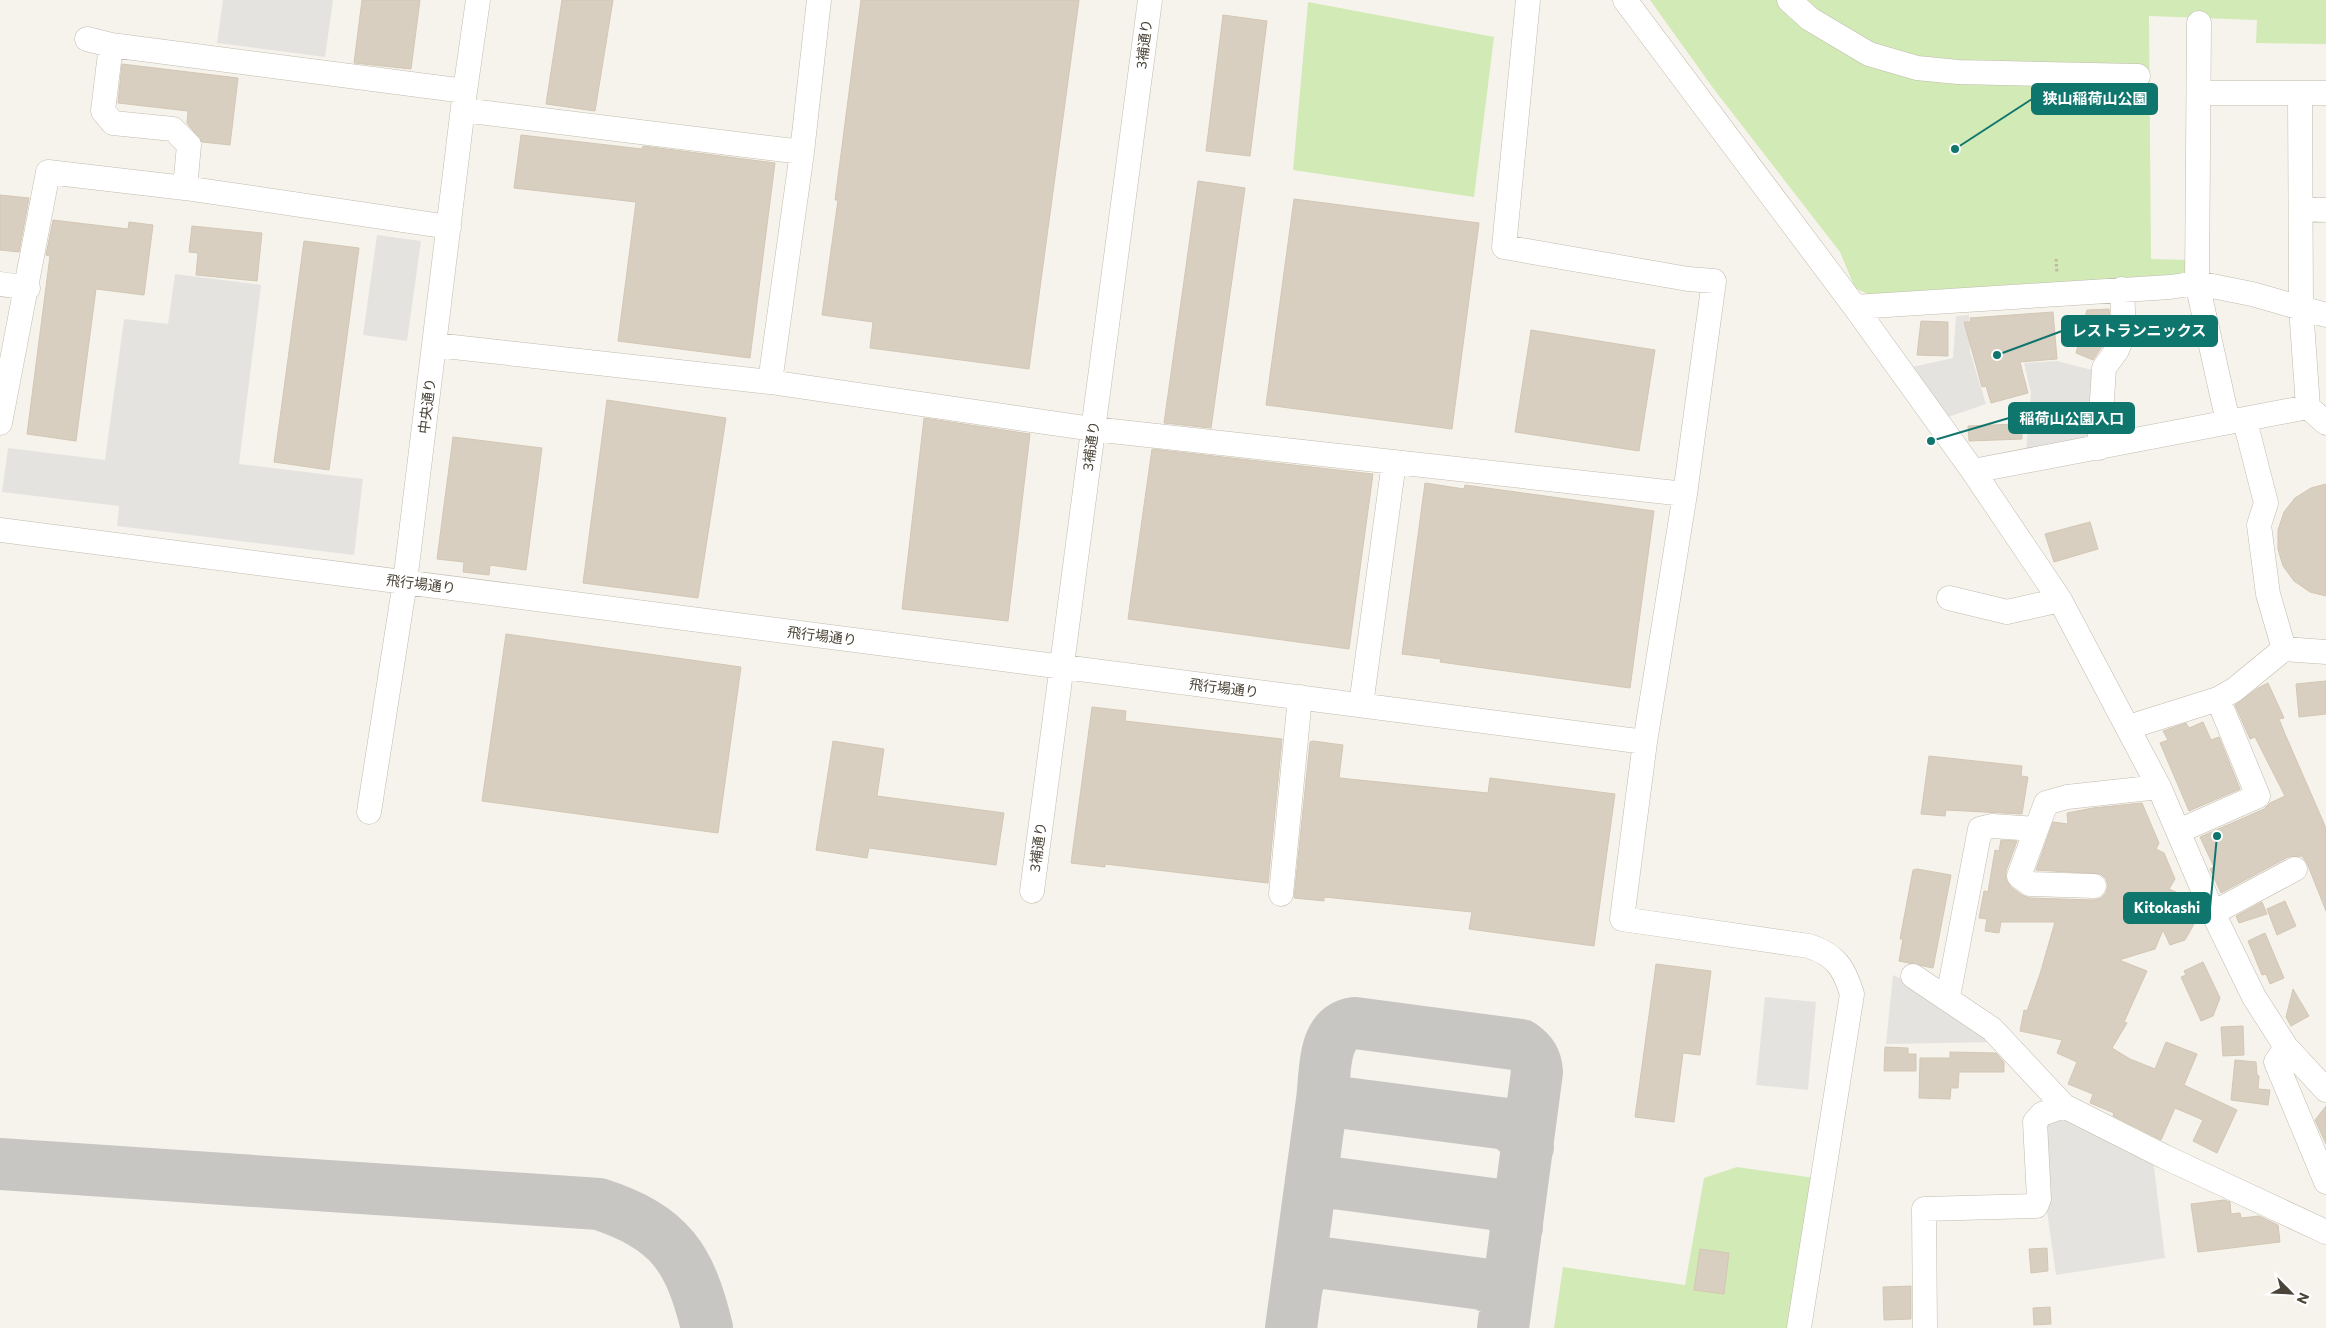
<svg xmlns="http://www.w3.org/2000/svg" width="2326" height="1328" viewBox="0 0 2326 1328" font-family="Commissioner,'Noto Sans JP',sans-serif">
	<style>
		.green { fill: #d2eab5 }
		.parking { fill: #e5e3e0 }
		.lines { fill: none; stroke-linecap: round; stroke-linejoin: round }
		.taxiway { stroke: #c8c6c3; stroke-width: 52 }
		.building { fill: #d8cfc1; stroke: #d3c7b4 }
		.minor-casing { stroke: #c2bbae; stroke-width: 25 }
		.path { stroke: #c4b79f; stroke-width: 3; stroke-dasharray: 2.5 2.5; stroke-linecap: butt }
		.minor { stroke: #fff; stroke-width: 24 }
		.labels { text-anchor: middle; stroke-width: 4.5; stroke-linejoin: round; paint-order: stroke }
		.street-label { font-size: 14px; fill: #4b4439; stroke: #fff }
		.leader { fill: none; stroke: #0f766e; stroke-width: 2 }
		.callout-dot { fill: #0f766e; stroke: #fff; stroke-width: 2 }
		.callout { fill: #0f766e; stroke: #0f766e; stroke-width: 2 }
		.callout-label { font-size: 15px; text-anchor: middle; font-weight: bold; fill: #fff }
	</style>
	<rect width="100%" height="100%" fill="#f6f3ec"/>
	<!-- green -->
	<path class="green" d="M 1650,0 L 2326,0 L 2326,44 L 2256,43 L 2257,20 L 2149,16 L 2151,259 L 2192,260 L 2192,268 L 2181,279 L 1872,296 L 1855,288 L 1840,252 L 1713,88 Z
		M 1308,2 L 1494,37 L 1474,197 L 1293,170 Z
		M 1737,1167 L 1814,1178 L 1788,1328 L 1554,1328 L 1563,1267 L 1685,1285 L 1704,1178 Z"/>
	<!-- parking -->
	<path class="parking" d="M 223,0 L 333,0 L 325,57 L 217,43 Z
		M 377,235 L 421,241 L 407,341 L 363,335 Z
		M 175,274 L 261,285 L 239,464 L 363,479 L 354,555 L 117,526 L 119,506 L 2,492 L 8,448 L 105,460 L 124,319 L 168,324 Z
		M 1969,315 L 1970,352 L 1986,404 L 1948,417 L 1912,367 L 1953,358 L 1956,316 Z
		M 2057,361 L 2100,372 L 2095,436 L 2026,452 L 2031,393 L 2024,363 Z
		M 1893,975 L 1931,994 L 2001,1042 L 1886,1044 Z
		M 1765,997 L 1816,1002 L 1808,1090 L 1756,1085 Z
		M 2065,1110 L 2153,1159 L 2165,1258 L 2056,1275 L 2047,1211 L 2042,1127 Z"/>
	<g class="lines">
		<!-- taxiway -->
		<path class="taxiway" d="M 1322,1100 C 1326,1072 1321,1028 1355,1023 L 1521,1045 C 1532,1053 1536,1059 1537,1072 L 1503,1328
			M 0,1164 L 599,1204 C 670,1227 690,1258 707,1328
			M 1311,1180 L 1500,1205 L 1508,1210 L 1517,1227
			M 1294,1307 C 1297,1284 1297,1266 1324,1263 L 1482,1284 L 1498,1291 L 1506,1306
			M 1291,1328 L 1322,1100 L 1507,1124 L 1522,1136 L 1528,1147"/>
	</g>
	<!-- building -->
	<path class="building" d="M 362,0 L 420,0 L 411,69 L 354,63 Z
		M 562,0 L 613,0 L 595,111 L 546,104 Z
		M 861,0 L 1079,0 L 1029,369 L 870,348 L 873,322 L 822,315 L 838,200 L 835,200 Z
		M 1223,15 L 1267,21 L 1250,156 L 1206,151 Z
		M 122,64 L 238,78 L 230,145 L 202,142 L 187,123 L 188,111 L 118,103 Z
		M 521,135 L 642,149 L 643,146 L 775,163 L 750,358 L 618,341 L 636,202 L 514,188 Z
		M 1198,181 L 1245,188 L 1211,428 L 1164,423 Z
		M 0,195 L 29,198 L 19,252 L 0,250 Z
		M 1294,199 L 1479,223 L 1452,429 L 1266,405 Z
		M 53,220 L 128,229 L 129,222 L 153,225 L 144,295 L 96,289 L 76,441 L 27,434 L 50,256 L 46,255 Z
		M 192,226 L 262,233 L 257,281 L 196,275 L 198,253 L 189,252 Z
		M 304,241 L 359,248 L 329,470 L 274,462 Z
		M 2109,309 L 2110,321 L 2103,345 L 2093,360 L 2076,353 L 2087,310 Z
		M 2053,312 L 2057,359 L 2020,362 L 2028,393 L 1991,403 L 1986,386 L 1982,387 L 1964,322 L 1971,322 L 1970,318 Z
		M 1921,321 L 1948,322 L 1948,356 L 1917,355 Z
		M 1531,330 L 1655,350 L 1639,451 L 1515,432 Z
		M 607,400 L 726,418 L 698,598 L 583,583 Z
		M 924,418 L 1030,434 L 1008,621 L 902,609 Z
		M 2017,424 L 2022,424 L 2022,439 L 1969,441 L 1968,426 Z
		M 453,437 L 542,448 L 526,570 L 490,565 L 489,575 L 463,572 L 464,562 L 437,559 Z
		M 1152,449 L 1373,474 L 1349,649 L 1128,619 Z
		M 1425,483 L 1464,489 L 1465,485 L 1654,511 L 1630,688 L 1440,662 L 1441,659 L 1402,654 Z
		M 2326,484 L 2326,596 L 2310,592 L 2294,581 L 2283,566 L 2278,549 L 2278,530 L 2284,512 L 2295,498 L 2311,488 Z
		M 2090,522 L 2098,549 L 2054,562 L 2045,534 Z
		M 506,634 L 741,667 L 718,833 L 482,801 Z
		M 2326,681 L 2326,714 L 2299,717 L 2296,684 Z
		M 2268,683 L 2284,718 L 2279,719 L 2285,734 L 2326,828 L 2326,911 L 2307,863 L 2302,856 L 2288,857 L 2221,893 L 2210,869 L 2214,867 L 2200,837 L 2264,809 L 2270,803 L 2285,796 L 2255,737 L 2250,739 L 2235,705 L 2258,688 Z
		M 1092,707 L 1126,711 L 1125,721 L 1282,739 L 1268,883 L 1105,864 L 1105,867 L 1071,863 Z
		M 2203,722 L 2211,740 L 2219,737 L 2240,789 L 2189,811 L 2160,743 L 2168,740 L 2163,731 L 2186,723 L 2189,728 Z
		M 833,741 L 884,749 L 877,796 L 1004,813 L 996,865 L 869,848 L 867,858 L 816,850 Z
		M 1313,741 L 1343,745 L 1339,778 L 1488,793 L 1490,778 L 1615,794 L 1594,946 L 1469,929 L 1472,912 L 1324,897 L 1324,901 L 1294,898 L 1310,742 Z
		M 1929,756 L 2022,766 L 2021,776 L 2028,777 L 2022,814 L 1946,810 L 1945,816 L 1921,814 Z
		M 2142,803 L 2159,843 L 2156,849 L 2164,853 L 2175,879 L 2169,889 L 2176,892 L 2172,900 L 2188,909 L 2194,924 L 2185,940 L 2170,945 L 2163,930 L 2155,949 L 2119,960 L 2147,971 L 2124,1022 L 2127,1023 L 2112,1048 L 2130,1059 L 2155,1069 L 2166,1042 L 2197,1054 L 2184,1085 L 2237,1110 L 2217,1153 L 2193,1141 L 2203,1120 L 2175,1108 L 2161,1140 L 2113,1116 L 2114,1113 L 2090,1103 L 2093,1094 L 2068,1084 L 2077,1062 L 2057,1053 L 2062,1040 L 2020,1031 L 2024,1010 L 2027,1011 L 2040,974 L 2055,922 L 2001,922 L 1999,933 L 1985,931 L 1987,919 L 1979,918 L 1984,891 L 1988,892 L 1995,850 L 1999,851 L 2001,840 L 2017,841 L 2006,871 L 2006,879 L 2011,887 L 2022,895 L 2030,898 L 2094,900 L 2101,898 L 2106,893 L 2108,886 L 2106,879 L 2101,874 L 2036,870 L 2053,822 L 2068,824 L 2067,813 L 2093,808 Z
		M 1917,869 L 1951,875 L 1933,968 L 1899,961 L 1903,939 L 1900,939 L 1913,870 Z
		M 2285,901 L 2296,926 L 2277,935 L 2267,909 Z
		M 2262,902 L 2267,914 L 2239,923 L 2236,916 Z
		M 2265,933 L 2284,978 L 2270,984 L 2266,974 L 2262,975 L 2248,941 Z
		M 2203,962 L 2220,998 L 2213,1016 L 2201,1021 L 2181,977 L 2186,975 L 2184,971 Z
		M 1656,964 L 1711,971 L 1700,1055 L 1683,1053 L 1674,1122 L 1635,1117 Z
		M 2293,989 L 2309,1016 L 2291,1026 L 2286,1017 Z
		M 2243,1026 L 2244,1055 L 2223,1056 L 2221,1027 Z
		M 1885,1047 L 1908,1048 L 1908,1054 L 1916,1054 L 1916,1071 L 1884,1071 Z
		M 1950,1052 L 1996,1053 L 2004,1062 L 2004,1072 L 1959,1072 L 1958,1088 L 1951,1088 L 1950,1099 L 1919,1098 L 1920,1058 L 1950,1058 Z
		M 2235,1060 L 2256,1062 L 2257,1075 L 2259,1076 L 2258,1089 L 2270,1090 L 2268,1105 L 2231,1100 Z
		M 2326,1106 L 2326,1144 L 2315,1120 Z
		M 2224,1200 L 2230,1202 L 2231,1214 L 2240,1213 L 2241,1218 L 2259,1216 L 2278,1225 L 2280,1242 L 2198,1252 L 2191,1204 Z
		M 2047,1248 L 2048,1271 L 2031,1273 L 2029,1249 Z
		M 1700,1249 L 1729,1253 L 1724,1294 L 1694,1290 Z
		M 1911,1286 L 1911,1319 L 1884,1320 L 1883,1287 Z
		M 2050,1307 L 2051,1324 L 2034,1325 L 2033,1308 Z"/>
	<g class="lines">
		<defs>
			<path id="minor" d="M 1528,0 L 1504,247 L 1688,279 L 1714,281 L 1685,494 L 1645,742 L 1622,919 L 1809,946 C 1836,955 1844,968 1852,994 L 1799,1328
				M 1625,0 L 1855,307 L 1973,471 L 2060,600 L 2159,787 L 2213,913 L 2254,997 L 2286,1047 L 2326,1090
				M 1789,0 L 1810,19 L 1869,54 L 1917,68 L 1958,72 L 2138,76
				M 2199,23 L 2197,283 L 2228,422
				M 87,39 L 111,45 L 465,91
				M 111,45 L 103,111 L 113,123 L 173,129 L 189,145 L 185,188
				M 2200,93 L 2326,93
				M 2300,93 L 2301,308 L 2308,407 L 2326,423
				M 463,110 L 802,152
				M 2301,209 L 2326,210
				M 0,284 L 28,288
				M 1855,307 L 2170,287 L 2197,283 L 2252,294 L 2326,315
				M 435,345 L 770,382 L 1093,429 L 1685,494
				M 770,382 L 802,152 L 819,0
				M 2245,421 L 2266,503 L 2259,525 L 2268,594 L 2284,649 L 2326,652
				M 0,423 L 48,172 L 185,188 L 449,227
				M 2099,448 L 2104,368 L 2117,350 L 2124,333 L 2122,289
				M 1973,471 L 2308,407
				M 0,530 L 1645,742
				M 1949,598 L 2007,612 L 2060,600
				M 1361,705 L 1394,462
				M 2129,727 L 2218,699 L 2234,690 L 2284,649
				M 369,812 L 405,582 L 465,91 L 478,0
				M 2179,831 L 2258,796 L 2218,699
				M 2094,886 L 2030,884 L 2019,876 L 2046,803 L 2067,797 L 2159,787
				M 1032,891 L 1150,0
				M 1281,894 L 1300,697
				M 2213,913 L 2295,869
				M 1913,976 L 1992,1029 L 2064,1106 L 2165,1157 L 2326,1232
				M 1948,997 L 1980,829 L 1992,826 L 2036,829
				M 2286,1047 L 2276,1062 L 2326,1182
				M 1925,1328 L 1924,1209 L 2036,1206 L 2039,1199 L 2035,1122 L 2042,1114 L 2064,1106"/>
		</defs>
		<!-- minor casing -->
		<use href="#minor" class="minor-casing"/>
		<!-- path -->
		<path class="path" d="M 2056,259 L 2057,273"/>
		<!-- minor -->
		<use href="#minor" class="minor"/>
	</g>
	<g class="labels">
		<!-- street labels -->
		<g class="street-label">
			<text transform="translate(1144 44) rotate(-83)" y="5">3補通り</text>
			<text transform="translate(427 406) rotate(-83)" y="5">中央通り</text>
			<text transform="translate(1091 446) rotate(-82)" y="5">3補通り</text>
			<text transform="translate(421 584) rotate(7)" y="5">飛行場通り</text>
			<text transform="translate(822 636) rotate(7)" y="5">飛行場通り</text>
			<text transform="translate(1224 688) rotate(7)" y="5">飛行場通り</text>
			<text transform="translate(1038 847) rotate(-82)" y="5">3補通り</text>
		</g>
	</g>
	<!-- callouts -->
	<path class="leader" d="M1955 149L2032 99M1997 355L2062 331M1931 441L2009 418M2217 836L2210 908"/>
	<g class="callout-dot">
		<circle cx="1955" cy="149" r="5"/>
		<circle cx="1997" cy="355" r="5"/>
		<circle cx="1931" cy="441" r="5"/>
		<circle cx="2217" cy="836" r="5"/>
	</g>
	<g class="callout">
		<rect x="2032" y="84" width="125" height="30" rx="5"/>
		<rect x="2062" y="316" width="155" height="30" rx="5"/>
		<rect x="2009" y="403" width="125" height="30" rx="5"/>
		<rect x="2124" y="893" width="86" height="30" rx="5"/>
	</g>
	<g class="callout-label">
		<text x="2095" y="104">狭山稲荷山公園</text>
		<text x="2139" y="336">レストランニックス</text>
		<text x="2072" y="424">稲荷山公園入口</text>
		<text x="2167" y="913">Kitokashi</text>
	</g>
	<!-- north arrow -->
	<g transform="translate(2291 1293) rotate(114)" stroke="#ffffff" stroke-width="4" paint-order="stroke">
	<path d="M0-4L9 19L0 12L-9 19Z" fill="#4b4439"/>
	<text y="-8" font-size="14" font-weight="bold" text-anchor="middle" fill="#4b4439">N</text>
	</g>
</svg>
